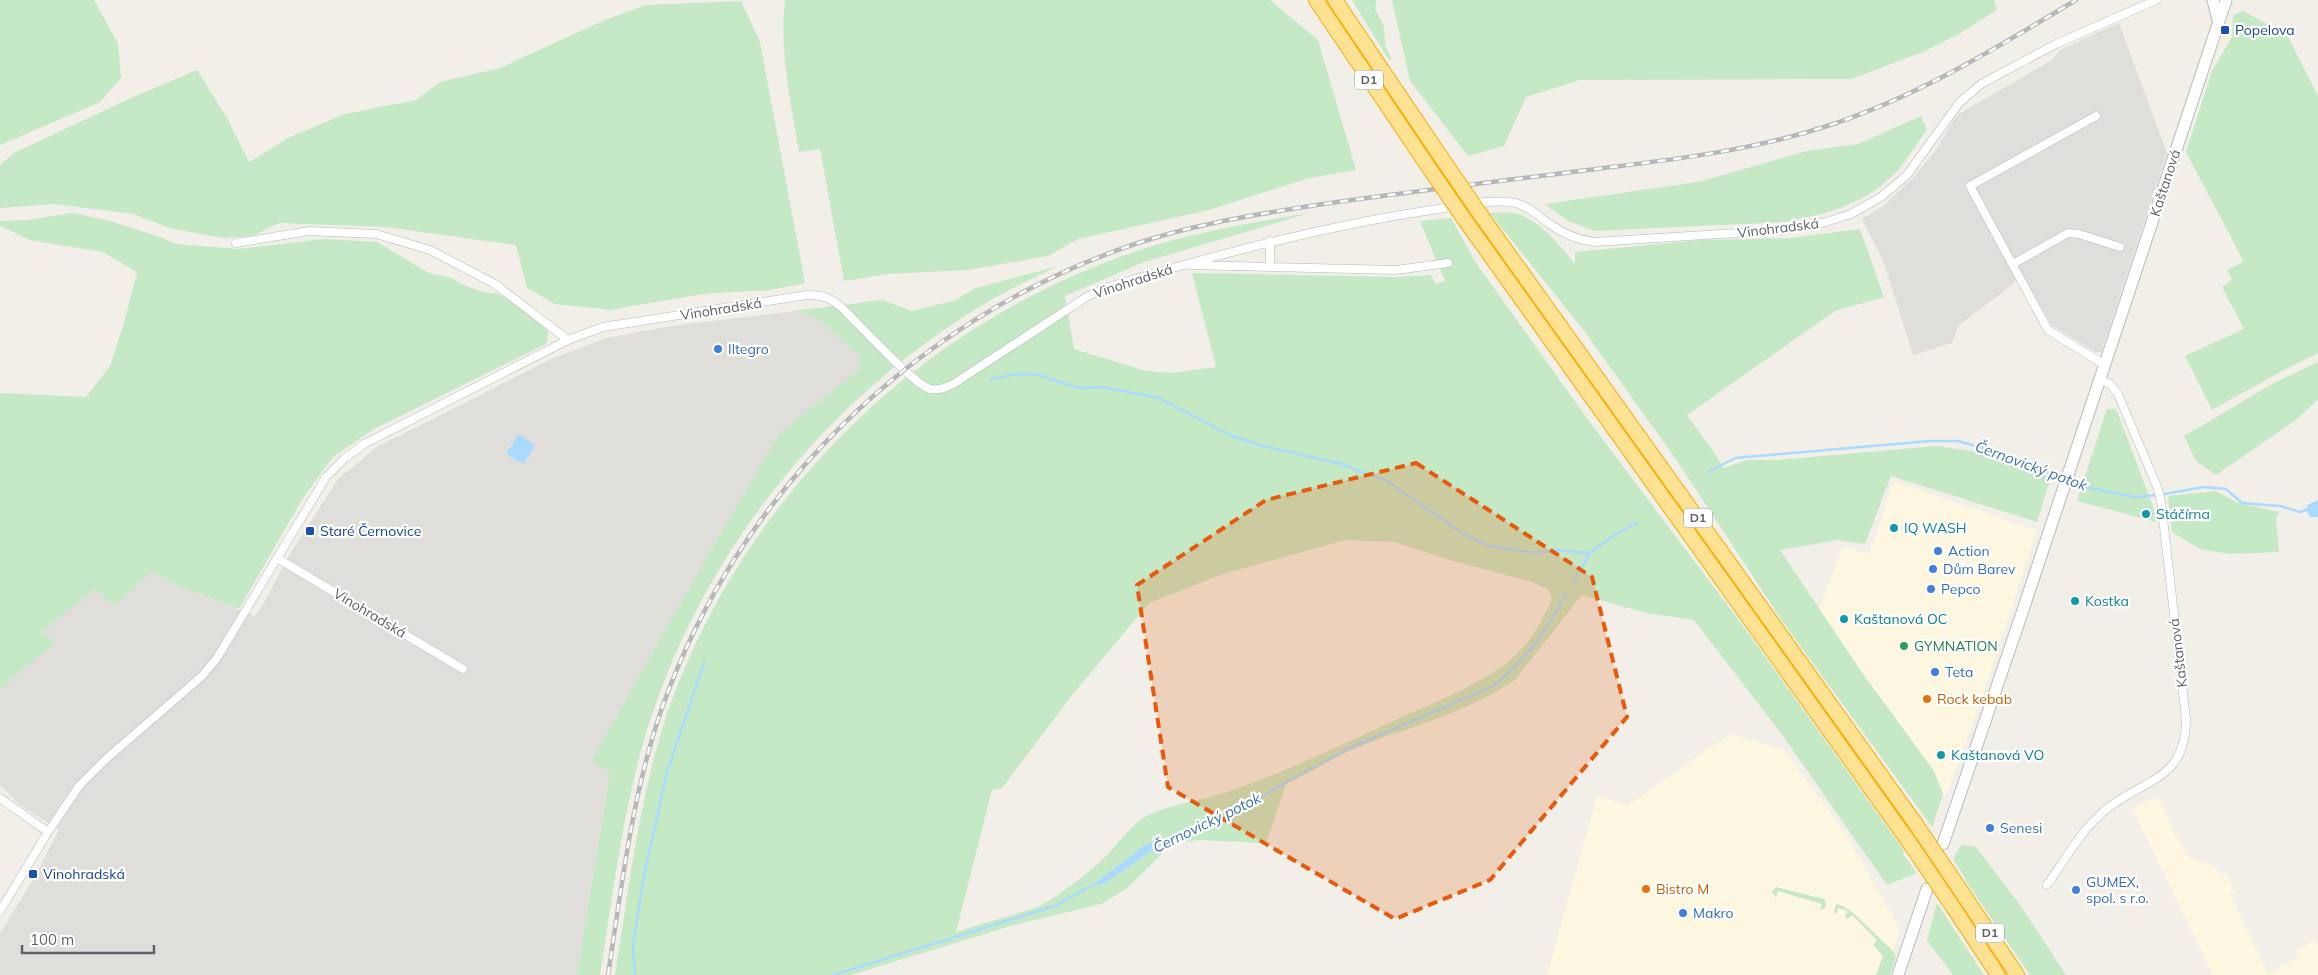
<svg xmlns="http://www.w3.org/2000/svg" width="2318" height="975" viewBox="0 0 2318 975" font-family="Mulish,sans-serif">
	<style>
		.commercial { fill: #fef7e0 }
		.industrial { fill: #e0deda }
		.green { fill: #c5e8c5; fill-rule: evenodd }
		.water { fill: #aadaff }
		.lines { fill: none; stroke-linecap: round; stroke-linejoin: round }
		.stream { stroke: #aadaff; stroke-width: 2.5 }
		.minor-casing { stroke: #b5b8bc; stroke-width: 9 }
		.secondary-casing { stroke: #b6babf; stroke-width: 13 }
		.motorway-casing { stroke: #f9ab00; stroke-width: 16 }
		.minor { stroke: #fff; stroke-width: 8 }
		.secondary { stroke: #fff; stroke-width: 11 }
		.motorway { stroke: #fde293; stroke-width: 14 }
		.rail-casing { stroke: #b6b7b8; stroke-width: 4.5 }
		.rail { stroke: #fff; stroke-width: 2.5; stroke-dasharray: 8; stroke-linecap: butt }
		.motorway-bridge-casing { stroke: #f9ab00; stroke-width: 16; stroke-linecap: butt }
		.motorway-bridge { stroke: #fde293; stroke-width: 14 }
		.marked { fill: #e8590c; fill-opacity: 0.2; stroke: #e8590c; stroke-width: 4; stroke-dasharray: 10 6; stroke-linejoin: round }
		.transit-dot { fill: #1a4fb4; stroke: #fff; stroke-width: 2 }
		.shop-dot { fill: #3f7fe0; stroke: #fff; stroke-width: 2 }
		.culture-dot { fill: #0f9aa8; stroke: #fff; stroke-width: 2 }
		.leisure-dot { fill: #2e9e5b; stroke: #fff; stroke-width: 2 }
		.food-dot { fill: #e8710a; stroke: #fff; stroke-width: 2 }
		.labels { text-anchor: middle; stroke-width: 4.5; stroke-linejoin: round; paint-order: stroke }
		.shield { fill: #fff; stroke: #8f9295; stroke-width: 1 }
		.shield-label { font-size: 12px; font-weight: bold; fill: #5f6368 }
		.transit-label { font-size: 14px; fill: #164399; stroke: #fff; text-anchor: start }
		.street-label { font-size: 14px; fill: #5f6368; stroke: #fff }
		.shop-label { font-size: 14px; fill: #366cbe; stroke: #fff; text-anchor: start }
		.culture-label { font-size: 14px; fill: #0d838f; stroke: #fff; text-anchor: start }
		.leisure-label { font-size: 14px; fill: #27864d; stroke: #fff; text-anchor: start }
		.food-label { font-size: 14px; fill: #c56008; stroke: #fff; text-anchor: start }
		.water-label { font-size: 15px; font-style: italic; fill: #4174aa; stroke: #fff }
	</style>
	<rect width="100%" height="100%" fill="#f1efe8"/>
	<!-- commercial -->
	<path class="commercial" d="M 1894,481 L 2037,531 L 1984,692 L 1946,796 L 1943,794 L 1934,771 L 1863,674 L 1819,609 L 1843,546 L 1869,554 Z
		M 1730,734 L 1784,750 L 1846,834 L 1900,929 L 1893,951 L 1896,957 L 1890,975 L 1547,975 L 1597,796 L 1628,805 Z
		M 2158,796 L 2173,830 L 2188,856 L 2218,868 L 2221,875 L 2226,873 L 2235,892 L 2230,894 L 2268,973 L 2299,957 L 2296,950 L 2315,940 L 2318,946 L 2318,975 L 2213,975 L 2132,809 Z"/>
	<!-- industrial -->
	<path class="industrial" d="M 2119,23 L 2167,153 L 2101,352 L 2095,352 L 2051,325 L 2021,271 L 2012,285 L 1959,325 L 1952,343 L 1913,355 L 1883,260 L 1862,219 L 1882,207 L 1913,178 L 1935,151 L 1957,115 L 2052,60 L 2060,50 Z
		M 794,311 L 819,320 L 859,355 L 859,369 L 780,434 L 703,563 L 591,761 L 610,771 L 577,975 L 0,975 L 0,933 L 33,880 L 59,830 L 20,805 L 0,785 L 0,689 L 53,644 L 43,631 L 95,588 L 114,606 L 152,571 L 173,584 L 255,616 L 265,601 L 288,557 L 338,479 L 377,447 L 553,358 L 606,338 L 671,326 Z"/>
	<!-- green -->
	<path class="green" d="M 0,0 L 94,0 L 118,44 L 121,78 L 100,102 L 0,145 Z
		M 785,0 L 1270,0 L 1318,40 L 1356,170 L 1309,178 L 1209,210 L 1078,239 L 1048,256 L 967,270 L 887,274 L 844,281 L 820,149 L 799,152 C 791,102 779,51 785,0 Z
		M 1352,0 L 1377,0 L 1375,9 L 1384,26 L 1385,45 L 1392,60 L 1388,59 Z
		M 1392,0 L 1994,0 L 1997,10 L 1959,34 L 1923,52 L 1851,79 L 1580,80 L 1526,97 L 1504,146 L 1468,156 L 1410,81 Z
		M 741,1 L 760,42 L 805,283 L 770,290 L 702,294 L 611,310 L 555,304 L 527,288 L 516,245 L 385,227 L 280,223 L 252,236 L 223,238 L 169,228 L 134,214 L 54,204 L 0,208 L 0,165 L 14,153 L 133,97 L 197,70 L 227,118 L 249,162 L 290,137 L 345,114 L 416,100 L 440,82 L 500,68 L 607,19 L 646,5 Z
		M 2243,11 L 2287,35 L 2318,96 L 2318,353 L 2280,372 L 2212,410 L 2185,356 L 2244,329 L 2222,287 L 2232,280 L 2227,270 L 2244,262 L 2186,152 L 2212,71 L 2232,37 L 2233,15 Z
		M 1921,116 L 1927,129 C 1919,141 1911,153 1903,164 C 1873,202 1829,214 1784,222 L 1594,231 L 1568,221 L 1545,204 L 1698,182 L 1807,151 L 1858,144 Z
		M 73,213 L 110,221 L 160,237 L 175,244 L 239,249 L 323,239 L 377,242 L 429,273 L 452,278 L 461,284 L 480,291 L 499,294 L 518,306 L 549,332 L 546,344 L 374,429 L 333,457 L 303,498 L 239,609 L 173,584 L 152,571 L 114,606 L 95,589 L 43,631 L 54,644 L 0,689 L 0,393 L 86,397 L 110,366 L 124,323 L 137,272 L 103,252 L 30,240 L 0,226 L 0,221 L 27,220 Z
		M 1310,213 L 1144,262 L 1065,296 L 1074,349 L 1146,371 L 1171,373 L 1216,367 L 1192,273 L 1396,277 L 1431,275 L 1436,284 L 1445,281 L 1420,221 L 1451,218 L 1476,263 L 1586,417 L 1749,634 L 1905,852 L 1903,854 L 1916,872 L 1915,874 L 1887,885 L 1783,736 L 1694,620 L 1646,613 L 1582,595 L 1515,680 C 1471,710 1418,725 1368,743 C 1340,754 1313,771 1286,784 L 1267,841 L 1263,843 L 1200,840 L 1173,843 L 1126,889 L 1101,904 L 1014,925 L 851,975 L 615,975 C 629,888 639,798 667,714 C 742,498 918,326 1134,252 C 1191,232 1251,223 1310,213 ZM 1345,540 L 1394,542 L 1453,561 L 1529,581 L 1548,589 L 1552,598 C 1543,621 1529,644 1510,660 C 1479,686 1436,701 1400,718 C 1343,744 1286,772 1227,792 C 1202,801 1175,803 1151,814 C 1131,823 1120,843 1104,858 C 1085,876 1061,894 1038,907 L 956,932 L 992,790 L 1002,788 L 1073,694 L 1149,603 L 1223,574 ZM 1174,835 L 1104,884 L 1091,887 L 1145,845 Z
		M 1490,213 C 1498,213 1506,212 1514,213 C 1536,217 1563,247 1575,265 L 1575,252 L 1702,240 L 1791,238 L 1860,229 L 1884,297 L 1835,311 L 1687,415 L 1718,458 L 1723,468 L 1748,460 L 1778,460 L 1936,446 L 1972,451 L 2051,477 L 2037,522 L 1891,476 L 1865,544 L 1838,540 L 1780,550 L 1863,674 L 1934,771 L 1943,794 L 1932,827 L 1783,622 L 1675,458 L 1585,332 Z
		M 1058,266 C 1034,278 1009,289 986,303 C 821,401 692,565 641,751 C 621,824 612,900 600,975 L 577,975 L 610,772 L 591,761 L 703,563 L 780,433 L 859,369 L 859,355 L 819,320 L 794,311 L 882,300 L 912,311 L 953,301 L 976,288 Z
		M 2318,362 L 2318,399 L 2296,420 L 2216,475 L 2196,461 L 2184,436 L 2274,383 Z
		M 2107,409 L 2116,409 L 2153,506 L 2156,522 L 2077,501 Z
		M 2216,491 L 2238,503 L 2279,512 L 2276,520 L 2279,552 L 2229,554 L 2200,549 L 2172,532 L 2168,496 Z
		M 1961,845 L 1975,846 L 2020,905 L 2066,975 L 2030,975 L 1965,880 L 1966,879 L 1953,859 Z
		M 1776,887 L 1824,899 L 1826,904 L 1825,908 L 1820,910 L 1822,904 L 1778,891 L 1776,898 L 1772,892 Z
		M 1937,903 L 1984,975 L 1953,975 L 1927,940 Z
		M 1836,904 L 1843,906 L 1852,912 L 1893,951 L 1896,957 L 1890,975 L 1876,975 L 1883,956 L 1873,945 L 1877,940 L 1852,915 L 1847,919 L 1845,917 L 1847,911 L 1838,908 L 1836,914 L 1834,913 Z"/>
	<!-- water -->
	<path class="water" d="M 519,434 L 535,445 L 524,464 L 506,454 Z
		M 2318,500 L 2318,517 L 2310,517 L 2307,511 L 2307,505 Z
		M 1176,834 L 1104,884 L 1090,887 L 1145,845 Z"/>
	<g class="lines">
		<!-- stream -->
		<path class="stream" d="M 991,379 L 1017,374 L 1039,375 L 1079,388 L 1102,387 L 1159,398 L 1232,436 L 1263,446 L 1338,463 L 1385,480 L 1464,534 L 1489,546 L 1537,553 L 1557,550 L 1590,553
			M 1708,472 L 1735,458 L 1930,441 L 1958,441 L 2005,454 L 2063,479
			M 2068,481 L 2081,486 L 2135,497 L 2159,495 L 2204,487 L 2226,489 L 2242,503 L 2280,506 L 2300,512 L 2308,509
			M 1573,582 L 1590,553 L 1613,536 L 1637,523
			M 1174,835 L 1229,815 L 1253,803 L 1277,787 L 1350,748 L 1493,686 C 1525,662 1547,629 1566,594
			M 635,975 L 633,945 L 644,876 L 667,772 L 704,663
			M 833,975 L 1055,906 L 1090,886"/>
		<defs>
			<path id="minor" d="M 2096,116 L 1970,186 L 2048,330 L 2105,365
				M 1483,202 C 1495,202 1507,200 1519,204 C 1530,208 1539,216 1548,223 C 1563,234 1578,240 1595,242 L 1784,230 L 1826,222 L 1851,214 L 1881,197 L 1907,175 L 1959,103 L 1981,84 L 2056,44 L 2156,0
				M 236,243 L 309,231 L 376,234 L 430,250 L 495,284 L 568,340
				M 2013,264 L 2068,233 L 2079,234 L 2120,247
				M 1190,265 L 1396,270 L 1448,263
				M 1270,266 L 1270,241
				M 277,558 L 463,669
				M 0,798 L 48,832
				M 2047,885 C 2065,860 2080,832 2103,812 C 2140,779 2186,783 2186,719 L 2161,501 L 2158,489 L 2118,394 L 2110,384 L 2100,380
				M 0,911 L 48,832 L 79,786 L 106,759 L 202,676 L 217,658 L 326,477 L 345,458 L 364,444 L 568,340 L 603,327 L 807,295 C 821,295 829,297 840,306 C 856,321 914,385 930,389 C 939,391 947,387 955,383 L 1088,296 L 1105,288 C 1218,254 1327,225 1444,208"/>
			<path id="secondary" d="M 2213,0 L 2218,20
				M 1943,844 L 2022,613 L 2226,0
				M 1898,975 L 1927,889"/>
			<path id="motorway" d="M 1316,0 L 1423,159
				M 1335,0 L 1441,157
				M 1480,214 L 1915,823
				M 1462,216 L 1909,842
				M 1961,891 L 2017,975
				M 1955,910 L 1998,975"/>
		</defs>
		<!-- minor casing -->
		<use href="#minor" class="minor-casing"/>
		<!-- secondary casing -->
		<use href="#secondary" class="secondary-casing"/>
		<!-- motorway casing -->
		<use href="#motorway" class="motorway-casing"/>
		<!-- minor -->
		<use href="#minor" class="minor"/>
		<!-- secondary -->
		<use href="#secondary" class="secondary"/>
		<!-- motorway -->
		<use href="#motorway" class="motorway"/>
		<defs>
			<path id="rail" d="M 608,975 C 622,885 632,794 662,708 C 739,491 915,319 1132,245 C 1188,226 1246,216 1304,207 C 1403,192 1504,181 1604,168 C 1678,159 1753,150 1824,127 C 1915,98 1995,49 2076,0"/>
		</defs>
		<!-- rail casing -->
		<use href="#rail" class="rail-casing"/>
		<!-- rail -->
		<use href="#rail" class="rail"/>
		<defs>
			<path id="motorway-bridge" d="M 1441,157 L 1480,214
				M 1423,159 L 1462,216
				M 1915,823 L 1961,891
				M 1909,842 L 1955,910"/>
		</defs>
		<!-- motorway-bridge casing -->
		<use href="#motorway-bridge" class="motorway-bridge-casing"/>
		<!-- motorway-bridge -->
		<use href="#motorway-bridge" class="motorway-bridge"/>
	</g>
	<!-- marked area -->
	<path class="marked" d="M 1416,463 L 1592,577 L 1627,717 L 1490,880 L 1395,919 L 1168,787 L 1137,585 L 1266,500 Z"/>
	<!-- markers -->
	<g class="transit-dot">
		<rect x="2220" y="25" width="10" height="10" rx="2.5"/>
		<rect x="305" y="526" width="10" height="10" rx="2.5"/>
		<rect x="28" y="869" width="10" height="10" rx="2.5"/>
	</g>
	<g class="shop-dot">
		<circle cx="718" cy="349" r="5"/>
		<circle cx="1938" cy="551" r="5"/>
		<circle cx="1933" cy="569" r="5"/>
		<circle cx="1931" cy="589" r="5"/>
		<circle cx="1935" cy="672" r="5"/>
		<circle cx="1990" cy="828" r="5"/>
		<circle cx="2076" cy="890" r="5"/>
		<circle cx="1683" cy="913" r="5"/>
	</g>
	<g class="culture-dot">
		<circle cx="2146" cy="514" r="5"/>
		<circle cx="1894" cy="528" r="5"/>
		<circle cx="2075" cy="601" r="5"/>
		<circle cx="1844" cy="619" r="5"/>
		<circle cx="1941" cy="755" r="5"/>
	</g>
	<circle class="leisure-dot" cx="1904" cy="646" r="5"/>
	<g class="food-dot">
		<circle cx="1927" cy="699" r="5"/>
		<circle cx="1646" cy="889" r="5"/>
	</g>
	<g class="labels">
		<!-- shield labels -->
		<g class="shield">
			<rect x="1355" y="70.5" width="28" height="19" rx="4"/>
			<rect x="1684" y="508.5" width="28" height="19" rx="4"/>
			<rect x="1976" y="923.5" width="28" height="19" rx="4"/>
		</g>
		<g class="shield-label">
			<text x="1369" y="84">D1</text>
			<text x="1698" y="522">D1</text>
			<text x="1990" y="937">D1</text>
		</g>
		<!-- transit labels -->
		<g class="transit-label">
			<text x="2235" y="35">Popelova</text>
			<text x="320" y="536">Staré Černovice</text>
			<text x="43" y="879">Vinohradská</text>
		</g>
		<!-- street labels -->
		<g class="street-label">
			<text transform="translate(2165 183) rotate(-72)" y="5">Kaštanová</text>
			<text transform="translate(1778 228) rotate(-7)" y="5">Vinohradská</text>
			<text transform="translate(1133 281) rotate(-18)" y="5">Vinohradská</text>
			<text transform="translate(721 309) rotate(-9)" y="5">Vinohradská</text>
			<text transform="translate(370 613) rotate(31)" y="5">Vinohradská</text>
			<text transform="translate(2178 653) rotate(-97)" y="5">Kaštanová</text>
		</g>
		<!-- shop labels -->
		<g class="shop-label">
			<text x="728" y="354">Iltegro</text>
			<text x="1948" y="556">Action</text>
			<text x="1943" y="574">Dům Barev</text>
			<text x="1941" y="594">Pepco</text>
			<text x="1945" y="677">Teta</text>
			<text x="2000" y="833">Senesi</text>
			<text x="2086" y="887">GUMEX,<tspan x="2086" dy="16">spol. s r.o.</tspan></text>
			<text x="1693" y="918">Makro</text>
		</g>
		<!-- culture labels -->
		<g class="culture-label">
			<text x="2156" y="519">Stáčírna</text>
			<text x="1904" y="533">IQ WASH</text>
			<text x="2085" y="606">Kostka</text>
			<text x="1854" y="624">Kaštanová OC</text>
			<text x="1951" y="760">Kaštanová VO</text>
		</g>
		<!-- leisure labels -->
		<g class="leisure-label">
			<text x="1914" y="651">GYMNATION</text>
		</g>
		<!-- food labels -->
		<g class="food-label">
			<text x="1937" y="704">Rock kebab</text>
			<text x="1656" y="894">Bistro M</text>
		</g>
		<!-- water labels -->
		<g class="water-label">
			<text transform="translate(2031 466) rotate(20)" y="5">Černovický potok</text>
			<text transform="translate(1207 823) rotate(-26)" y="5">Černovický potok</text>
		</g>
	</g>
	<!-- scale -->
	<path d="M22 945v8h132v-8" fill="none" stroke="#5f6368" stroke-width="2.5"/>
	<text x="30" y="945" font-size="15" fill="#5f6368" stroke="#ffffff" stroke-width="4" paint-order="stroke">100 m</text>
</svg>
